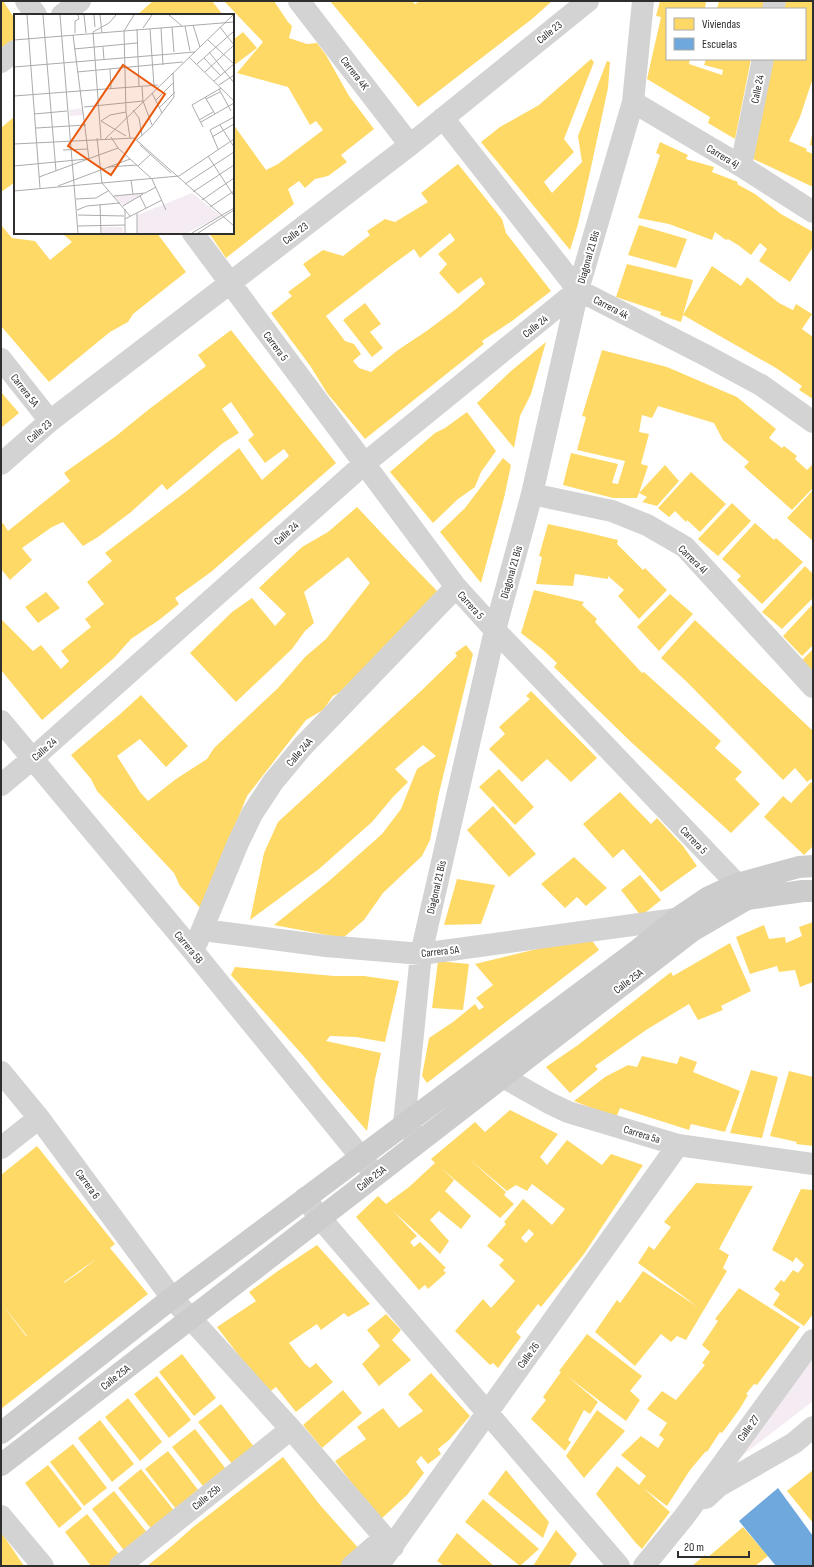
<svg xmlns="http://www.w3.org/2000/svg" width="814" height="1567" viewBox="0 0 814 1567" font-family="'Sofia Sans Condensed',sans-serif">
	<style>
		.green { fill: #f4ecf2 }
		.homes { fill: #ffd966; fill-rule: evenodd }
		.schools { fill: #6fa8dc }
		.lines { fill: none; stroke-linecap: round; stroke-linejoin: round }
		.street { stroke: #d3d3d3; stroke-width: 22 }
		.secondary { stroke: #ccc; stroke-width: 22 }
		.labels { text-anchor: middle; stroke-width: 4; stroke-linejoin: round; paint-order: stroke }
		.street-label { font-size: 11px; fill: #2e2e2e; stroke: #fff }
		.inset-road { fill: none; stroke: #ababab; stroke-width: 1 }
		.view { fill: #e8590c; fill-opacity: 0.15; stroke: #e8590c; stroke-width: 2 }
		.inset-edge { fill: none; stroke: #2e2e2e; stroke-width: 2 }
	</style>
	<rect width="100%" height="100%" fill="#fff"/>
	<!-- green -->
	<path class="green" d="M 813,1355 L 813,1401 L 734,1462 Z"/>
	<!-- homes -->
	<path class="homes" d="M 1,1 L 3,1 L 15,19 L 15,40 L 1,51 Z
		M 153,1 L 212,1 L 223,15 L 137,15 Z
		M 224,1 L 274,1 L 288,22 L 292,26 L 289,38 L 307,44 L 317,43 L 326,55 L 349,96 L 374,129 L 341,155 L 347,162 L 328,176 L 315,179 L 305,188 L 299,181 L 288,189 L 294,204 L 226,258 L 209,233 L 233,233 L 233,124 L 266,170 L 278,164 L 323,130 L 316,121 L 310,125 L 288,87 L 237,73 L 263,42 Z
		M 330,1 L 412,1 L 415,4 L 420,1 L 552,1 L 532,19 L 418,107 Z
		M 660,1 L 706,1 L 705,9 L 667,9 L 667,59 L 690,59 L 689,64 L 722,75 L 723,70 L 704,65 L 706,59 L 751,59 L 735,139 L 708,123 L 710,117 L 647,79 L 661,17 L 656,16 Z
		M 719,1 L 765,1 L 763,9 L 717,9 Z
		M 786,1 L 813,1 L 813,78 L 800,117 L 789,141 L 807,149 L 806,151 L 813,154 L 813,187 L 749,157 L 773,59 L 805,59 L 805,9 L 784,9 Z
		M 243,32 L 257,48 L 233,66 L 233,40 Z
		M 591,59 L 594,62 L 564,139 L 574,152 L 544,182 L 552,193 L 582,162 L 578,136 L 607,61 L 610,62 L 608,88 L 590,172 L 578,224 L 570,250 L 481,142 L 500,127 L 539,105 Z
		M 15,116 L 15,185 L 14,183 L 1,192 L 1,128 Z
		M 812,135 L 813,135 L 813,146 L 810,145 Z
		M 660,142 L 688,155 L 686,159 L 714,167 L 712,172 L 738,182 L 737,184 L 755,194 L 781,214 L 813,232 L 813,247 L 790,282 L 759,261 L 767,249 L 760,243 L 751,255 L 738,245 L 728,239 L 726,240 L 715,232 L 712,240 L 669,224 L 638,218 L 660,155 L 656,153 Z
		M 458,164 L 502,219 L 506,233 L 551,291 L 512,321 L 482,341 L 484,344 L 365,439 L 327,393 L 311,367 L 271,313 L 292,296 L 288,292 L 311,275 L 303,264 L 323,250 L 343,256 L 370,235 L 367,231 L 385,219 L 395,222 L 428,202 L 421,193 ZM 450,233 L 455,240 L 438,254 L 447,264 L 439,273 L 458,294 L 481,277 L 485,284 L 456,309 L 428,330 L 398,350 L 371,372 L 359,368 L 353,361 L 361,354 L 354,344 L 345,341 L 326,316 L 392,265 L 414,249 L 420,258 Z
		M 1,225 L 12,238 L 35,241 L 50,260 L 72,242 L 62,233 L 157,233 L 186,272 L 133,314 L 128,322 L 110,332 L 49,382 L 1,326 Z
		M 639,225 L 687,239 L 676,268 L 628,255 Z
		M 627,264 L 693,280 L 681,322 L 660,315 L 661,312 L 616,297 Z
		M 712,266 L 741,286 L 747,277 L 779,303 L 793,310 L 796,304 L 812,314 L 802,329 L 813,337 L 813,399 L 799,390 L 802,386 L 776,368 L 683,315 Z
		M 365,303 L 381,324 L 370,332 L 383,348 L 372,357 L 343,320 Z
		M 231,330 L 336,463 L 211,572 L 175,598 L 179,604 L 159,620 L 131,639 L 114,658 L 42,720 L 1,670 L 1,619 L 33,651 L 41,645 L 61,669 L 69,661 L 61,651 L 91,627 L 85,619 L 104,604 L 87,582 L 112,561 L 105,553 L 188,490 L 239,448 L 262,480 L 289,456 L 284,449 L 265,463 L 248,440 L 254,435 L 231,402 L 222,409 L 239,433 L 223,443 L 167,490 L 162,484 L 131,512 L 98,537 L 83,546 L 63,522 L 52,527 L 22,548 L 32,560 L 10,580 L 1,569 L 1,525 L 3,523 L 8,531 L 70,481 L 64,473 L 116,436 L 148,410 L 206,366 L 198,355 Z
		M 546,342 L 531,394 L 520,416 L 514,448 L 477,403 L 511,371 Z
		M 602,350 L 667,367 L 737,397 L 776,429 L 769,438 L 782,448 L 784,446 L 797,456 L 795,459 L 807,470 L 812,465 L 813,466 L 813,488 L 792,510 L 744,467 L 749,462 L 723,440 L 714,423 L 658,406 L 652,418 L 642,415 L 639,432 L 649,434 L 641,464 L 648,466 L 639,493 L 665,465 L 679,481 L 657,506 L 642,502 L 647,497 L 639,493 L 637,498 L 613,498 L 563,485 L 571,453 L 618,464 L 612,483 L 618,484 L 625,461 L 577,450 L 586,417 L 582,416 Z
		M 1,392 L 19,413 L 1,428 Z
		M 467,412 L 496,451 L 481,472 L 475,487 L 458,499 L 433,523 L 390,472 L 435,433 L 445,428 Z
		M 503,458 L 511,465 L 504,498 L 481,583 L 440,532 L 465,508 Z
		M 691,472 L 726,504 L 700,532 L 687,520 L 686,522 L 675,511 L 669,517 L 658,508 Z
		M 813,490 L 813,541 L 787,518 Z
		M 732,503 L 751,521 L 718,556 L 698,539 Z
		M 357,507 L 404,557 L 438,592 L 348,688 L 333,696 L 323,710 L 306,720 L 247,796 L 201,909 L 180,886 L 174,873 L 97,791 L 91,779 L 71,755 L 119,715 L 141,695 L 188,746 L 166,767 L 140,739 L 117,756 L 140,792 L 148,801 L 176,779 L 207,759 L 214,748 L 278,688 L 305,657 L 326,639 L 370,583 L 348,557 L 304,592 L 314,623 L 305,631 L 292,649 L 236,702 L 190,653 L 232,612 L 252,598 L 275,626 L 286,614 L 259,588 L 302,547 L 328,532 Z
		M 755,523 L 774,540 L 776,538 L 803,562 L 762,604 L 737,580 L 741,576 L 722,559 Z
		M 548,524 L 585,532 L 618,540 L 617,544 L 643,570 L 645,568 L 667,590 L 639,619 L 618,596 L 624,590 L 608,576 L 608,579 L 575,574 L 573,586 L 536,584 L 542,557 L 539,556 Z
		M 805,566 L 813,574 L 813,598 L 782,629 L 762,612 Z
		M 534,590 L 584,602 L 582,605 L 597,619 L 595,622 L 642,673 L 644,672 L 721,741 L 715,748 L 742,772 L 735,779 L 760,804 L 731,833 L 631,742 L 554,667 L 557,663 L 543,650 L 521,633 Z
		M 46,592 L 60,608 L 38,623 L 25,607 Z
		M 670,594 L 693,614 L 659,651 L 637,627 Z
		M 813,604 L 813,645 L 802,656 L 783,636 Z
		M 695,620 L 813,731 L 813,781 L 811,779 L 807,782 L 795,768 L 783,780 L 687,682 L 661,658 Z
		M 466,645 L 473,654 L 439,793 L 430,840 L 422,856 L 383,893 L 364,920 L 343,938 L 274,925 L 329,881 L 382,834 L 401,809 L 417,769 L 436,756 L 423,745 L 395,769 L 408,782 L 393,797 L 372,822 L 319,869 L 250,920 L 264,853 L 278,822 L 422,690 L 457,656 L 455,653 Z
		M 813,649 L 813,675 L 800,662 Z
		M 531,691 L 597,758 L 571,782 L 547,759 L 522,782 L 489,749 L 505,734 L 499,727 L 530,699 L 526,696 Z
		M 499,769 L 534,807 L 515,825 L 479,787 Z
		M 811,782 L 813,784 L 813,846 L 804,855 L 764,817 L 783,796 L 791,803 Z
		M 620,792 L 651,824 L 657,818 L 683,846 L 697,866 L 661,892 L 623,849 L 613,858 L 583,824 Z
		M 493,806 L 536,854 L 509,877 L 467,830 Z
		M 574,857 L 607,888 L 586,906 L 577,897 L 565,908 L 541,884 Z
		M 640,875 L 661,900 L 641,916 L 621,890 Z
		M 457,879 L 495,885 L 481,924 L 444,925 Z
		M 813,922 L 813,982 L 800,987 L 795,970 L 779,972 L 777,966 L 750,974 L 736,937 L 764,925 L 769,939 L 785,937 L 786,943 L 802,936 L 799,927 Z
		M 587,934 L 599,950 L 427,1083 L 422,1076 L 429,1038 L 453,1022 L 475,1004 L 479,1010 L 484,1007 L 476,998 L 493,985 L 475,964 L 545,947 Z
		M 730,943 L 751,991 L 721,1006 L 723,1010 L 698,1020 L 689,1004 L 646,1030 L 595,1066 L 598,1069 L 570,1093 L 546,1067 L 578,1045 L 671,972 L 673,976 Z
		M 438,961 L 469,964 L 463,1010 L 432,1008 Z
		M 235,967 L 334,976 L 364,976 L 399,981 L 385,1042 L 356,1037 L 330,1036 L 326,1041 L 381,1053 L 375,1079 L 367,1131 L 322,1079 L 308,1061 L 231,975 Z
		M 642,1056 L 677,1064 L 680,1056 L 697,1062 L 693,1072 L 740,1091 L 725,1132 L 691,1124 L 689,1130 L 620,1108 L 616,1118 L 574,1101 L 605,1077 L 628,1065 L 637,1067 Z
		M 751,1070 L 778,1077 L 762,1138 L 730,1133 Z
		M 789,1071 L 813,1077 L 813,1146 L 796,1144 L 797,1142 L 770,1136 Z
		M 510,1110 L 558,1134 L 540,1157 L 547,1165 L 567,1140 L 602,1165 L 611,1154 L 643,1165 L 584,1254 L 541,1307 L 538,1304 L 516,1332 L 521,1337 L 498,1368 L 493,1363 L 490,1365 L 455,1331 L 483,1299 L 491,1308 L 515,1281 L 499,1265 L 504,1260 L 487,1246 L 506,1224 L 504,1222 L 523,1199 L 552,1225 L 565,1209 L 532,1184 L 527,1191 L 516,1185 L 507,1191 L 468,1158 L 506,1192 L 504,1195 L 514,1204 L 500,1218 L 441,1168 L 454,1180 L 445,1191 L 471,1216 L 461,1229 L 439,1211 L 430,1220 L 449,1241 L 440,1254 L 392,1210 L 417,1236 L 410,1242 L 414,1247 L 420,1242 L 446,1268 L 443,1270 L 446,1273 L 428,1289 L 425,1285 L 419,1290 L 356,1217 L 378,1196 L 386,1204 L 409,1187 L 435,1163 L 431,1159 L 475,1122 L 485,1132 ZM 529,1229 L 534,1234 L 526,1243 L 521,1238 Z
		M 37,1146 L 115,1244 L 110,1248 L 148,1294 L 1,1409 L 1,1175 ZM 96,1259 L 81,1271 L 64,1283 L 64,1282 ZM 3,1305 L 27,1336 L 26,1336 L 11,1316 Z
		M 696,1183 L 753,1186 L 719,1249 L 729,1255 L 723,1268 L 727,1271 L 686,1340 L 677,1336 L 671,1342 L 661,1334 L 635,1366 L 595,1332 L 617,1300 L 620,1303 L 643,1271 L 698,1307 L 638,1263 L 649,1246 L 654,1250 L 671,1227 L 664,1222 Z
		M 801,1189 L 813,1190 L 813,1314 L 804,1326 L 773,1305 L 780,1294 L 774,1289 L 781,1280 L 784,1282 L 793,1270 L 798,1273 L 804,1265 L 796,1257 L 793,1262 L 772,1250 Z
		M 317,1245 L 370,1304 L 348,1317 L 344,1313 L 321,1330 L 317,1324 L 289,1343 L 305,1364 L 310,1368 L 316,1363 L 333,1382 L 296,1412 L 276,1387 L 268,1393 L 217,1327 L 256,1301 L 249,1292 L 278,1271 Z
		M 739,1288 L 800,1327 L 757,1385 L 754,1384 L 746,1394 L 748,1395 L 739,1410 L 722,1433 L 720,1432 L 707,1452 L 706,1451 L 690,1470 L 667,1506 L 643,1488 L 670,1512 L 642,1549 L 635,1542 L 596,1494 L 617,1466 L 639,1485 L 646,1476 L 621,1455 L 641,1436 L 658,1448 L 664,1439 L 659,1435 L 667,1423 L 647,1409 L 662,1391 L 676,1400 L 705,1365 L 702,1363 L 710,1352 L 702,1345 L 718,1321 L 715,1319 Z
		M 386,1314 L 401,1330 L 392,1340 L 411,1360 L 379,1386 L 362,1364 L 380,1346 L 367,1330 Z
		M 587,1334 L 642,1376 L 630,1391 L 640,1400 L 626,1421 L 567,1376 L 598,1402 L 590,1414 L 584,1410 L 568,1440 L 571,1442 L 565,1451 L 531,1419 L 546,1400 L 543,1397 L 561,1372 L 559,1371 Z
		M 182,1354 L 216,1398 L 194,1416 L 159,1372 Z
		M 431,1373 L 470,1416 L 449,1440 L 438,1449 L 441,1454 L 428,1464 L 421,1456 L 416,1462 L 424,1473 L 407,1495 L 380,1520 L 335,1461 L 366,1439 L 357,1427 L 383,1408 L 399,1428 L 423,1411 L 408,1394 Z
		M 157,1376 L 191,1420 L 169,1438 L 134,1394 Z
		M 343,1390 L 362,1413 L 322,1448 L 303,1425 Z
		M 128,1398 L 162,1442 L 140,1461 L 105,1417 Z
		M 221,1404 L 255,1448 L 233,1465 L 198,1422 Z
		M 597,1410 L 625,1431 L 584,1478 L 566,1456 Z
		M 100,1420 L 134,1464 L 112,1482 L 78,1438 Z
		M 195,1429 L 229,1473 L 207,1491 L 172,1447 Z
		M 73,1444 L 107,1488 L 84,1506 L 50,1462 Z
		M 168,1451 L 202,1495 L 179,1513 L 145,1469 Z
		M 283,1457 L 320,1505 L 361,1551 L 341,1566 L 147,1566 L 173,1545 L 192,1528 Z
		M 48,1465 L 82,1509 L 59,1528 L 25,1483 Z
		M 141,1469 L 176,1513 L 153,1531 L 118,1488 Z
		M 506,1470 L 549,1522 L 543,1538 L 488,1494 Z
		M 813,1470 L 813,1523 L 787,1491 Z
		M 114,1491 L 149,1535 L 126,1553 L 92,1509 Z
		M 483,1499 L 539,1549 L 520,1566 L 465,1522 Z
		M 87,1514 L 122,1558 L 112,1566 L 91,1566 L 65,1532 Z
		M 743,1527 L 768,1556 L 755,1566 L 692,1566 L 705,1555 L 707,1558 Z
		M 556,1530 L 577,1554 L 569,1566 L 533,1566 Z
		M 1,1532 L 24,1566 L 1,1566 Z
		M 457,1533 L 494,1566 L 444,1566 L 437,1561 Z"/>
	<!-- schools -->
	<path class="schools" d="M 778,1488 L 813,1536 L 813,1566 L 776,1566 L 739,1521 Z"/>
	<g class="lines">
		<!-- street -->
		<path class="street" d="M 26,1 L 36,15
			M 299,1 L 410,145
			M 773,9 L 775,1
			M 62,15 L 80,1
			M 1,62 L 15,51
			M 633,102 L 741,166 L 813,212
			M 443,118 L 578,290 L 707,356 L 761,385 L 813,422
			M 741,166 L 763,59
			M 193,233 L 456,587 L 495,630 L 737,884 L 747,899
			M 1,359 L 50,421
			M 1,464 L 50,421 L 410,145 L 588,1
			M 532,494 L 612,511 L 647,525 L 685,547 L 813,687
			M 1,721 L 193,951 L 373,1172
			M 1,785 L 32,759 L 364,464 L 578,290
			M 203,930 L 326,946 L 421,954 L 676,919
			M 197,942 L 238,843 L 252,814 L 273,782 L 303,746 L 456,587
			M 490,1066 L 503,1077 L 549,1103 L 568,1112 L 678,1145 L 813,1164
			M 1,1072 L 39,1118 L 172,1298 L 291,1429 L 393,1547
			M 415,1136 L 404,1124 L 421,954 L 495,630 L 532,494 L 578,290 L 633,102 L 643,1
			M 1,1148 L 39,1118
			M 305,1198 L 320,1218 L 619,1566
			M 706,1498 L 719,1486 L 794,1443 L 813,1427
			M 1,1516 L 43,1566
			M 120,1566 L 291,1429
			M 352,1566 L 385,1537
			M 378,1566 L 678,1145
			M 644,1566 L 684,1517 L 813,1340"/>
		<!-- secondary -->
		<path class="secondary" d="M 1,1433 L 172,1298 L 639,949 L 676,919 L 707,898 L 737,884 L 799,867 L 813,866
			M 1,1465 L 692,931 L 747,899 L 803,891 L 813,891"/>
	</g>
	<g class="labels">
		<!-- street labels -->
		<g class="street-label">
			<text transform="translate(549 32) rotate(-39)" y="4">Calle 23</text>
			<text transform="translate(355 73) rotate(52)" y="4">Carrera 4K</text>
			<text transform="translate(757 89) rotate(-78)" y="4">Calle 24</text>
			<text transform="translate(723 156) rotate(31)" y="4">Carrera 4J</text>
			<text transform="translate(295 233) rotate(-37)" y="4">Calle 23</text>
			<text transform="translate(588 257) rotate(-74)" y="4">Diagonal 21 Bis</text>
			<text transform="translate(611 307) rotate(27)" y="4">Carrera 4k</text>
			<text transform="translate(535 326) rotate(-39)" y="4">Calle 24</text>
			<text transform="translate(276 346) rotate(53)" y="4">Carrera 5</text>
			<text transform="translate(25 390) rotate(52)" y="4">Carrera 5A</text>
			<text transform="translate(39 431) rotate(-41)" y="4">Calle 23</text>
			<text transform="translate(286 533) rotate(-42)" y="4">Calle 24</text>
			<text transform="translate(693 559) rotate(44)" y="4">Carrera 4l</text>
			<text transform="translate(511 572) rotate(-74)" y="4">Diagonal 21 Bis</text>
			<text transform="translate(471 605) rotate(48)" y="4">Carrera 5</text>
			<text transform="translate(44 749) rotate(-41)" y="4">Calle 24</text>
			<text transform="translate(299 752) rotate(-49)" y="4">Calle 24A</text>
			<text transform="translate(694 840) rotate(46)" y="4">Carrera 5</text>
			<text transform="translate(436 887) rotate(-77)" y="4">Diagonal 21 Bis</text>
			<text transform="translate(189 947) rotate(50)" y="4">Carrera 5B</text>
			<text transform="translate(440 951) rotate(-6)" y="4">Carrera 5A</text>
			<text transform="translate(628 981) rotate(-37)" y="4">Calle 25A</text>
			<text transform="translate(642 1134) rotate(17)" y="4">Carrera 5a</text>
			<text transform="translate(371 1178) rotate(-38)" y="4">Calle 25A</text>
			<text transform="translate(88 1184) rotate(54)" y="4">Carrera 6</text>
			<text transform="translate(528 1355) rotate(-54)" y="4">Calle 26</text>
			<text transform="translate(115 1377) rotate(-38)" y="4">Calle 25A</text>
			<text transform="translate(748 1428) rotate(-54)" y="4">Calle 27</text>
			<text transform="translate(206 1497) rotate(-39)" y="4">Calle 25b</text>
		</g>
	</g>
	<!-- overview -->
	<g transform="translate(14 14)">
		<rect width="220" height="220" fill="#fff"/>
		<path d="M 69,94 L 70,101 L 56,102 L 55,96 ZM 131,179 L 109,192 L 99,182 ZM 178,179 L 207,202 L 173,219 L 123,219 L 123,201 ZM 87,213 L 109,213 L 109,219 L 88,219 Z" fill="#f4ecf2"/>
		<path class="inset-road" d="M 13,1 L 26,174M 29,1 L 42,157M 46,1 L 64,219M 70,1 L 72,19M 80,1 L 81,13M 86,1 L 88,19M 155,1 L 168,12M 179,11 L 186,33M 171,12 L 176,37M 158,13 L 160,38M 206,13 L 220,31M 129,14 L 138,1M 147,14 L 149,51M 123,15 L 125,73M 136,15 L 140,72M 61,19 L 61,7 L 65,5 L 64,1M 59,21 L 75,145M 0,26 L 220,8M 194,26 L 220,50M 89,33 L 90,46M 60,35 L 123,29M 195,38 L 220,69M 175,43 L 220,87M 190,44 L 206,61M 183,50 L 220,17M 0,53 L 181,38M 96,55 L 97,75M 63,58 L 169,48M 191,58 L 220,31M 200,67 L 220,50M 205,71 L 220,61M 128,73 L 129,87 L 138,111M 205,75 L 217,97M 138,79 L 148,99M 0,82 L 144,71M 191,83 L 201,100M 192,85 L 206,78M 142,86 L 160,68M 70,93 L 129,87M 145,94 L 161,78M 119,96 L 125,104 L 128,122M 20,100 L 53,97M 185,106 L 199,98M 87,107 L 112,122M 87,107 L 96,101 L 112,98M 187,108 L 220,89M 206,111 L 220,133M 189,113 L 178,91 L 207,74M 22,114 L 72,111M 97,123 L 104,134 L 138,165 L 152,196M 198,123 L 220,110M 83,124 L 88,169 L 116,202M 116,124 L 112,98 L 110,17 L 120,1M 87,125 L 79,18 L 95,9 L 102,1M 91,125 L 219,1M 123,126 L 138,112 L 160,83 L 159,59M 0,130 L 120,124 L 220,212M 126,131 L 157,159M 204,135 L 196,116 L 220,103M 49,136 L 74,135M 194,142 L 220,182M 0,152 L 73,145M 124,152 L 137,140M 94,153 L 123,151M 25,163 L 104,134M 117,166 L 119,180M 171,170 L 220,138M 44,172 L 116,145M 0,177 L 165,162 L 220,125M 179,178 L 220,151M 100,182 L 131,179 L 142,173M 126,182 L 132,194M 62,185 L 82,184 L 94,177M 188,186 L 220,164M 86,190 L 87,219M 109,192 L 129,180M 196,193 L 220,177M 63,196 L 73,192 L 106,189M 123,199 L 123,219M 64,201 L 110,202M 111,205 L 148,186M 64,212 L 111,211M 111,219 L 111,195M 178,219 L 220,194M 184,219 L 220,196"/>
		<path class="view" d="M 109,51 L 151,80 L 97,161 L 54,132 Z"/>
		<rect width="220" height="220" class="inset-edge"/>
	</g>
	<!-- border -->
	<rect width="814" height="1567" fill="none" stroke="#2e2e2e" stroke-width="4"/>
	<!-- legend -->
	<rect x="666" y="8" width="140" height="52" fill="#ffffff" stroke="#ababab"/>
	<rect x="674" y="18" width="20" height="12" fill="#ffd966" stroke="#ababab"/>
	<text x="702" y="28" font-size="12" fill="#2e2e2e">Viviendas</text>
	<rect x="674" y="38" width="20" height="12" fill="#6fa8dc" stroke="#ababab"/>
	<text x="702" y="48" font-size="12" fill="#2e2e2e">Escuelas</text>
	<!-- scale -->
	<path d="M678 1551v6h71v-6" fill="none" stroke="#2e2e2e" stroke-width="2"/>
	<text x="684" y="1551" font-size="12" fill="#2e2e2e" stroke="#ffffff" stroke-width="3" paint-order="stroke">20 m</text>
</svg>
